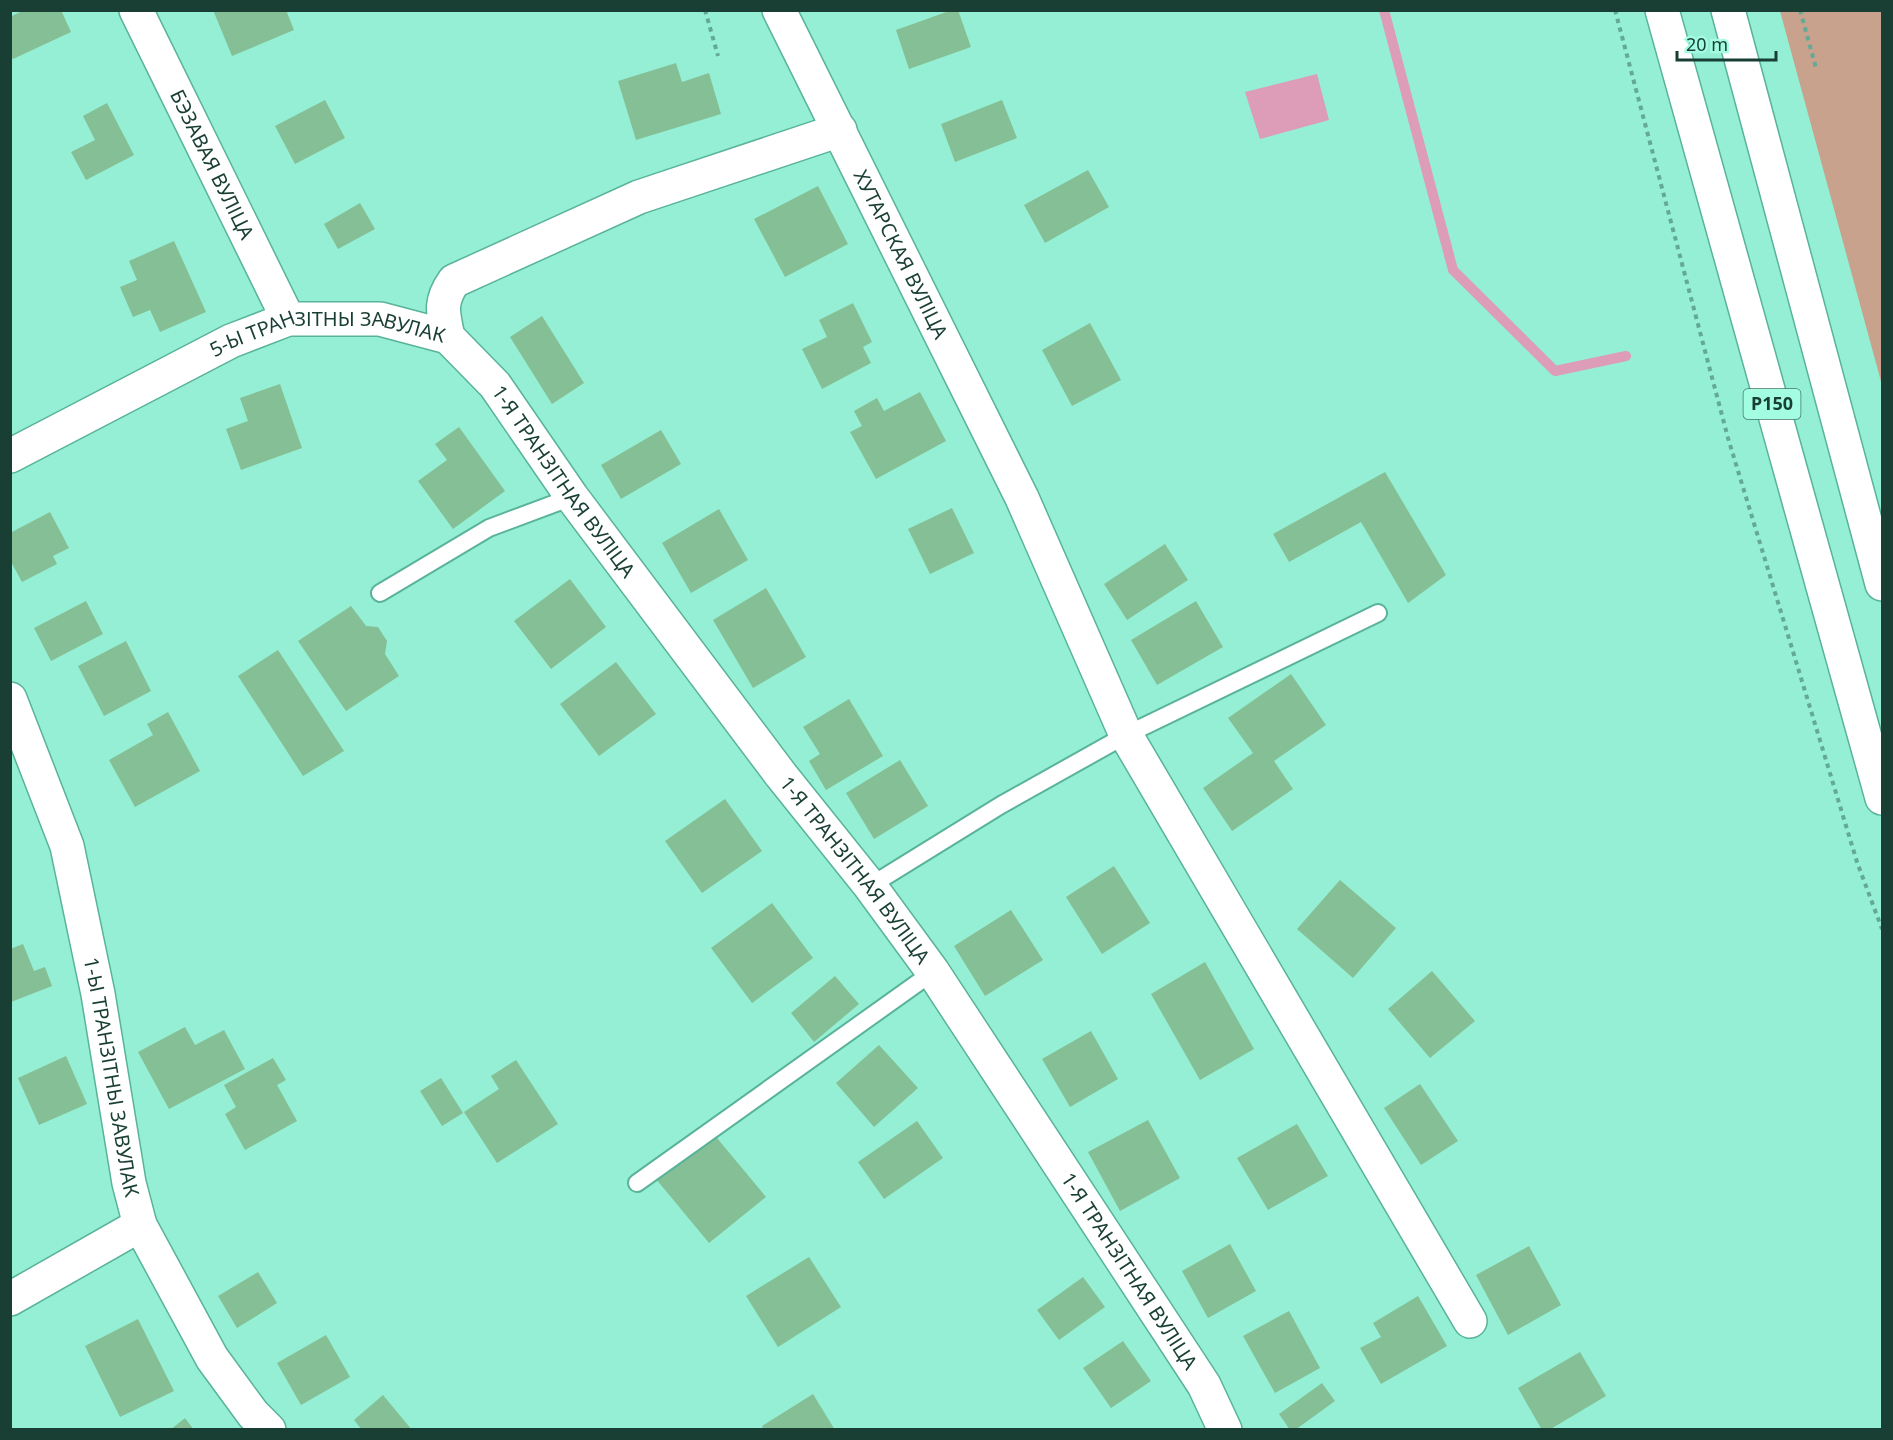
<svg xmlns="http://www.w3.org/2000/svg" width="1893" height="1440" viewBox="0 0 1893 1440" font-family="'Noto Sans',sans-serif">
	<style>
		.green { fill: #c8a28c }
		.water { fill: #dd9cb7 }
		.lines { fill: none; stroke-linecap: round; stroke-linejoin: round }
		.stream { stroke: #dd9cb7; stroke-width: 10 }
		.building { fill: #85bf95 }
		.lane-casing { stroke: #59b39a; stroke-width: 20 }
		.street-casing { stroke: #59b39a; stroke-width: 36 }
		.primary-casing { stroke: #59b39a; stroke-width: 36 }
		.path { stroke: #64a995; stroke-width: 4; stroke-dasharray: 4.5 4.5; stroke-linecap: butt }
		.lane { stroke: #fff; stroke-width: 16 }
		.street { stroke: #fff; stroke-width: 33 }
		.primary { stroke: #fff; stroke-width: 33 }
		.labels { text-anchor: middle; stroke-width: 4.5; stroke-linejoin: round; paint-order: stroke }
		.shield { fill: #a2fde1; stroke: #427869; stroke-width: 1.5 }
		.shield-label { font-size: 18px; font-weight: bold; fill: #193f35 }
		.street-label { font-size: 20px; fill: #193f35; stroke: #a2fde1 }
	</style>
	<rect width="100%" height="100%" fill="#95efd4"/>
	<!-- green -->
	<path class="green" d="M 1780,11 L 1882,11 L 1882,385 Z"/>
	<!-- water -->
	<path class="water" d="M 1317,74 L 1329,120 L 1260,139 L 1245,92 Z"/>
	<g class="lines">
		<!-- stream -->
		<path class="stream" d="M 1384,10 L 1453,270 L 1555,371 L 1626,356"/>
	</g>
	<!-- building -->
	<path class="building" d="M 24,10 L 61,10 L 71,32 L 13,59 L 10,54 L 10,17 Z
		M 213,10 L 286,10 L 294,30 L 232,56 Z
		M 952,10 L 958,10 L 971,47 L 909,69 L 896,30 Z
		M 676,63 L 682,82 L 709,73 L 721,114 L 636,140 L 618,81 Z
		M 325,100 L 345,138 L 295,164 L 275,126 Z
		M 1002,100 L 1017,138 L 955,162 L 941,124 Z
		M 107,103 L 134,155 L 86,180 L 71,152 L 95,140 L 83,116 Z
		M 1088,170 L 1109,207 L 1045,243 L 1024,205 Z
		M 818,186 L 848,244 L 785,277 L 754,219 Z
		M 360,203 L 375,229 L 338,249 L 324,224 Z
		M 174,241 L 206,312 L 160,332 L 150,310 L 133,317 L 120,287 L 137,280 L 129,261 Z
		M 853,303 L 872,342 L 863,347 L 871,363 L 822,389 L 802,349 L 827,337 L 819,320 Z
		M 542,316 L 584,383 L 552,404 L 510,337 Z
		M 1090,323 L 1121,380 L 1072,406 L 1042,350 Z
		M 280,384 L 302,448 L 241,470 L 226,429 L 248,421 L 240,398 Z
		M 920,392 L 946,441 L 876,479 L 850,432 L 862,426 L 854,411 L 877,398 L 884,411 Z
		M 459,427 L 505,491 L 453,529 L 418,481 L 447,460 L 435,444 Z
		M 661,430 L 681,464 L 621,499 L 601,465 Z
		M 1385,472 L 1446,575 L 1408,603 L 1361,522 L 1289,562 L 1273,534 Z
		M 952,508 L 974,553 L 930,574 L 908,529 Z
		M 719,509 L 748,560 L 691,593 L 662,543 Z
		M 50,512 L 69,548 L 53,556 L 57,564 L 22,582 L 10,560 L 10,533 Z
		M 1165,544 L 1188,580 L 1127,620 L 1104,584 Z
		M 570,579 L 606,627 L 551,669 L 514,621 Z
		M 766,588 L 806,657 L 753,688 L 713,620 Z
		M 86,601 L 103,634 L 51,661 L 34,628 Z
		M 1196,601 L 1223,647 L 1157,685 L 1131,640 Z
		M 351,606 L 366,626 L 378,627 L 387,641 L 385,654 L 399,676 L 346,711 L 298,641 Z
		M 126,641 L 151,691 L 104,716 L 78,666 Z
		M 278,650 L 344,751 L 303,776 L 238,676 Z
		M 616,662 L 656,714 L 599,756 L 560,704 Z
		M 1291,674 L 1326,725 L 1274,761 L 1293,789 L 1232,831 L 1203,788 L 1253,753 L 1228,718 Z
		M 849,699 L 883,756 L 826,790 L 809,761 L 820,754 L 803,727 Z
		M 168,712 L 200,771 L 135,807 L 109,760 L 153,735 L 147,724 Z
		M 900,760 L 928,806 L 874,839 L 846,793 Z
		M 725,799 L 762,851 L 702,893 L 665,841 Z
		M 1114,866 L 1150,923 L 1102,954 L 1066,897 Z
		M 1340,880 L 1396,928 L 1353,978 L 1297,929 Z
		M 772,903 L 813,958 L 752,1003 L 711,948 Z
		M 1011,910 L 1043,960 L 985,996 L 954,946 Z
		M 23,944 L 34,971 L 45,967 L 52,986 L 11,1002 L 10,949 Z
		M 1205,962 L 1254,1049 L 1200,1080 L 1151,994 Z
		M 1432,971 L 1475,1021 L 1430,1058 L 1388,1009 Z
		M 835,976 L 859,1004 L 814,1042 L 791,1013 Z
		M 185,1027 L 195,1045 L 224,1030 L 245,1069 L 169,1109 L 138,1052 Z
		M 1091,1031 L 1118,1079 L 1070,1107 L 1042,1059 Z
		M 879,1045 L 918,1088 L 874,1127 L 836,1083 Z
		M 66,1056 L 87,1104 L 39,1125 L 18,1078 Z
		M 273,1058 L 286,1080 L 277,1085 L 297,1121 L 245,1150 L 225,1114 L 236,1107 L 224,1085 Z
		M 516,1060 L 558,1124 L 497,1163 L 464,1112 L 499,1089 L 491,1076 Z
		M 441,1078 L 463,1113 L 442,1126 L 420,1091 Z
		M 1420,1084 L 1458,1141 L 1421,1165 L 1384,1108 Z
		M 1148,1120 L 1180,1178 L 1120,1211 L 1088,1152 Z
		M 917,1121 L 943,1158 L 884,1199 L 858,1162 Z
		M 1297,1124 L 1328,1176 L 1268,1210 L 1237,1158 Z
		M 712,1132 L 766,1197 L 709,1243 L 656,1179 Z
		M 1230,1244 L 1256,1291 L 1208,1318 L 1182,1271 Z
		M 1529,1246 L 1561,1305 L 1508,1335 L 1476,1275 Z
		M 809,1257 L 841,1307 L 778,1347 L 746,1296 Z
		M 258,1272 L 277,1303 L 237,1328 L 218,1296 Z
		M 1083,1277 L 1105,1307 L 1059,1340 L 1037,1310 Z
		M 1418,1296 L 1447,1346 L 1381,1384 L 1360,1348 L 1381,1337 L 1373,1323 Z
		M 1289,1311 L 1320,1368 L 1275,1393 L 1243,1336 Z
		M 138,1319 L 174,1391 L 120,1417 L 85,1346 Z
		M 326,1335 L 350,1377 L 301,1405 L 277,1363 Z
		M 1123,1341 L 1151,1381 L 1111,1408 L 1083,1368 Z
		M 1580,1352 L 1606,1396 L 1549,1430 L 1542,1430 L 1518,1388 Z
		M 1322,1383 L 1335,1401 L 1295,1430 L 1290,1430 L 1279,1414 Z
		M 813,1394 L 835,1430 L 764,1430 L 762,1426 Z
		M 383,1395 L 412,1430 L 362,1430 L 354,1420 Z
		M 185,1418 L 194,1430 L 170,1430 Z"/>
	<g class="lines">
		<defs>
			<path id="lane" d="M 380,593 L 489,528 L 572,497
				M 870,886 L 1001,805 L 1126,735 L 1378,613
				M 637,1183 L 933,972"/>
			<g id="street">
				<path id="s1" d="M 136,10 L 288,319"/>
				<path id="s2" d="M 779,10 L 1022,498 L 1126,735 L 1470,1321"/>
				<path d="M 448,337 C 443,313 439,302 454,281 L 639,197 L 840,130"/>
				<path id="s3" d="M 10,456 L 231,341 L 288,319 L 380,319 L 448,337 L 495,385 L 572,497 L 781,775 L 870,886 L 933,972 L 1204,1385 L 1225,1430"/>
				<path id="s4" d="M 10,699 L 67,846 L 98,994 L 129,1183 L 140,1225 L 212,1358 L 253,1414 L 269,1430"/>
				<path d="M 10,1299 L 140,1225"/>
			</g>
			<path id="primary" d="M 1662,10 L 1882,798
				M 1728,10 L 1882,584"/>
		</defs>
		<!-- lane casing -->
		<use href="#lane" class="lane-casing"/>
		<!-- street casing -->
		<use href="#street" class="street-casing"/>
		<!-- primary casing -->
		<use href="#primary" class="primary-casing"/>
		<!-- path -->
		<path class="path" d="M 705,10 L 718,56
			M 1615,10 L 1728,438 L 1857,862 L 1882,929
			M 1800,10 L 1816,68"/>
		<!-- lane -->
		<use href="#lane" class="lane"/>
		<!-- street -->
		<use href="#street" class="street"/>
		<!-- primary -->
		<use href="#primary" class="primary"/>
	</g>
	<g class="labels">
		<!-- shield labels -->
		<rect class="shield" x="1743.5" y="389" width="57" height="30" rx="4.5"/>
		<g class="shield-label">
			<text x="1772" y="410">Р150</text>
		</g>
		<!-- street labels -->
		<g class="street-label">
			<text dy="7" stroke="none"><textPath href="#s1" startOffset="172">БЭЗАВАЯ ВУЛІЦА</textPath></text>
			<text dy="7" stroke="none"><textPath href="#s2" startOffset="273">ХУТАРСКАЯ ВУЛІЦА</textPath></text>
			<text dy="7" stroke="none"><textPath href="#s3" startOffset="348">5-Ы ТРАНЗІТНЫ ЗАВУЛАК</textPath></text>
			<text dy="7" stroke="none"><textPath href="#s3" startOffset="658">1-Я ТРАНЗІТНАЯ ВУЛІЦА</textPath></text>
			<text dy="7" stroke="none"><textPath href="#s3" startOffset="1144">1-Я ТРАНЗІТНАЯ ВУЛІЦА</textPath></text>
			<text dy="7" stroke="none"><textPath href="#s4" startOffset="393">1-Ы ТРАНЗІТНЫ ЗАВУЛАК</textPath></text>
			<text dy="7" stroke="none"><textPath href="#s3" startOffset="1630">1-Я ТРАНЗІТНАЯ ВУЛІЦА</textPath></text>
		</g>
	</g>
	<!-- border -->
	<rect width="1893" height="1440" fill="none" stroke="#193f35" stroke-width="24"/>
	<!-- scale -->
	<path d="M1677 51v9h99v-9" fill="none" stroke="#193f35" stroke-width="3"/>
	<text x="1686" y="51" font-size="18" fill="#193f35" stroke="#a2fde1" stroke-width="4.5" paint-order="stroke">20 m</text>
</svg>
